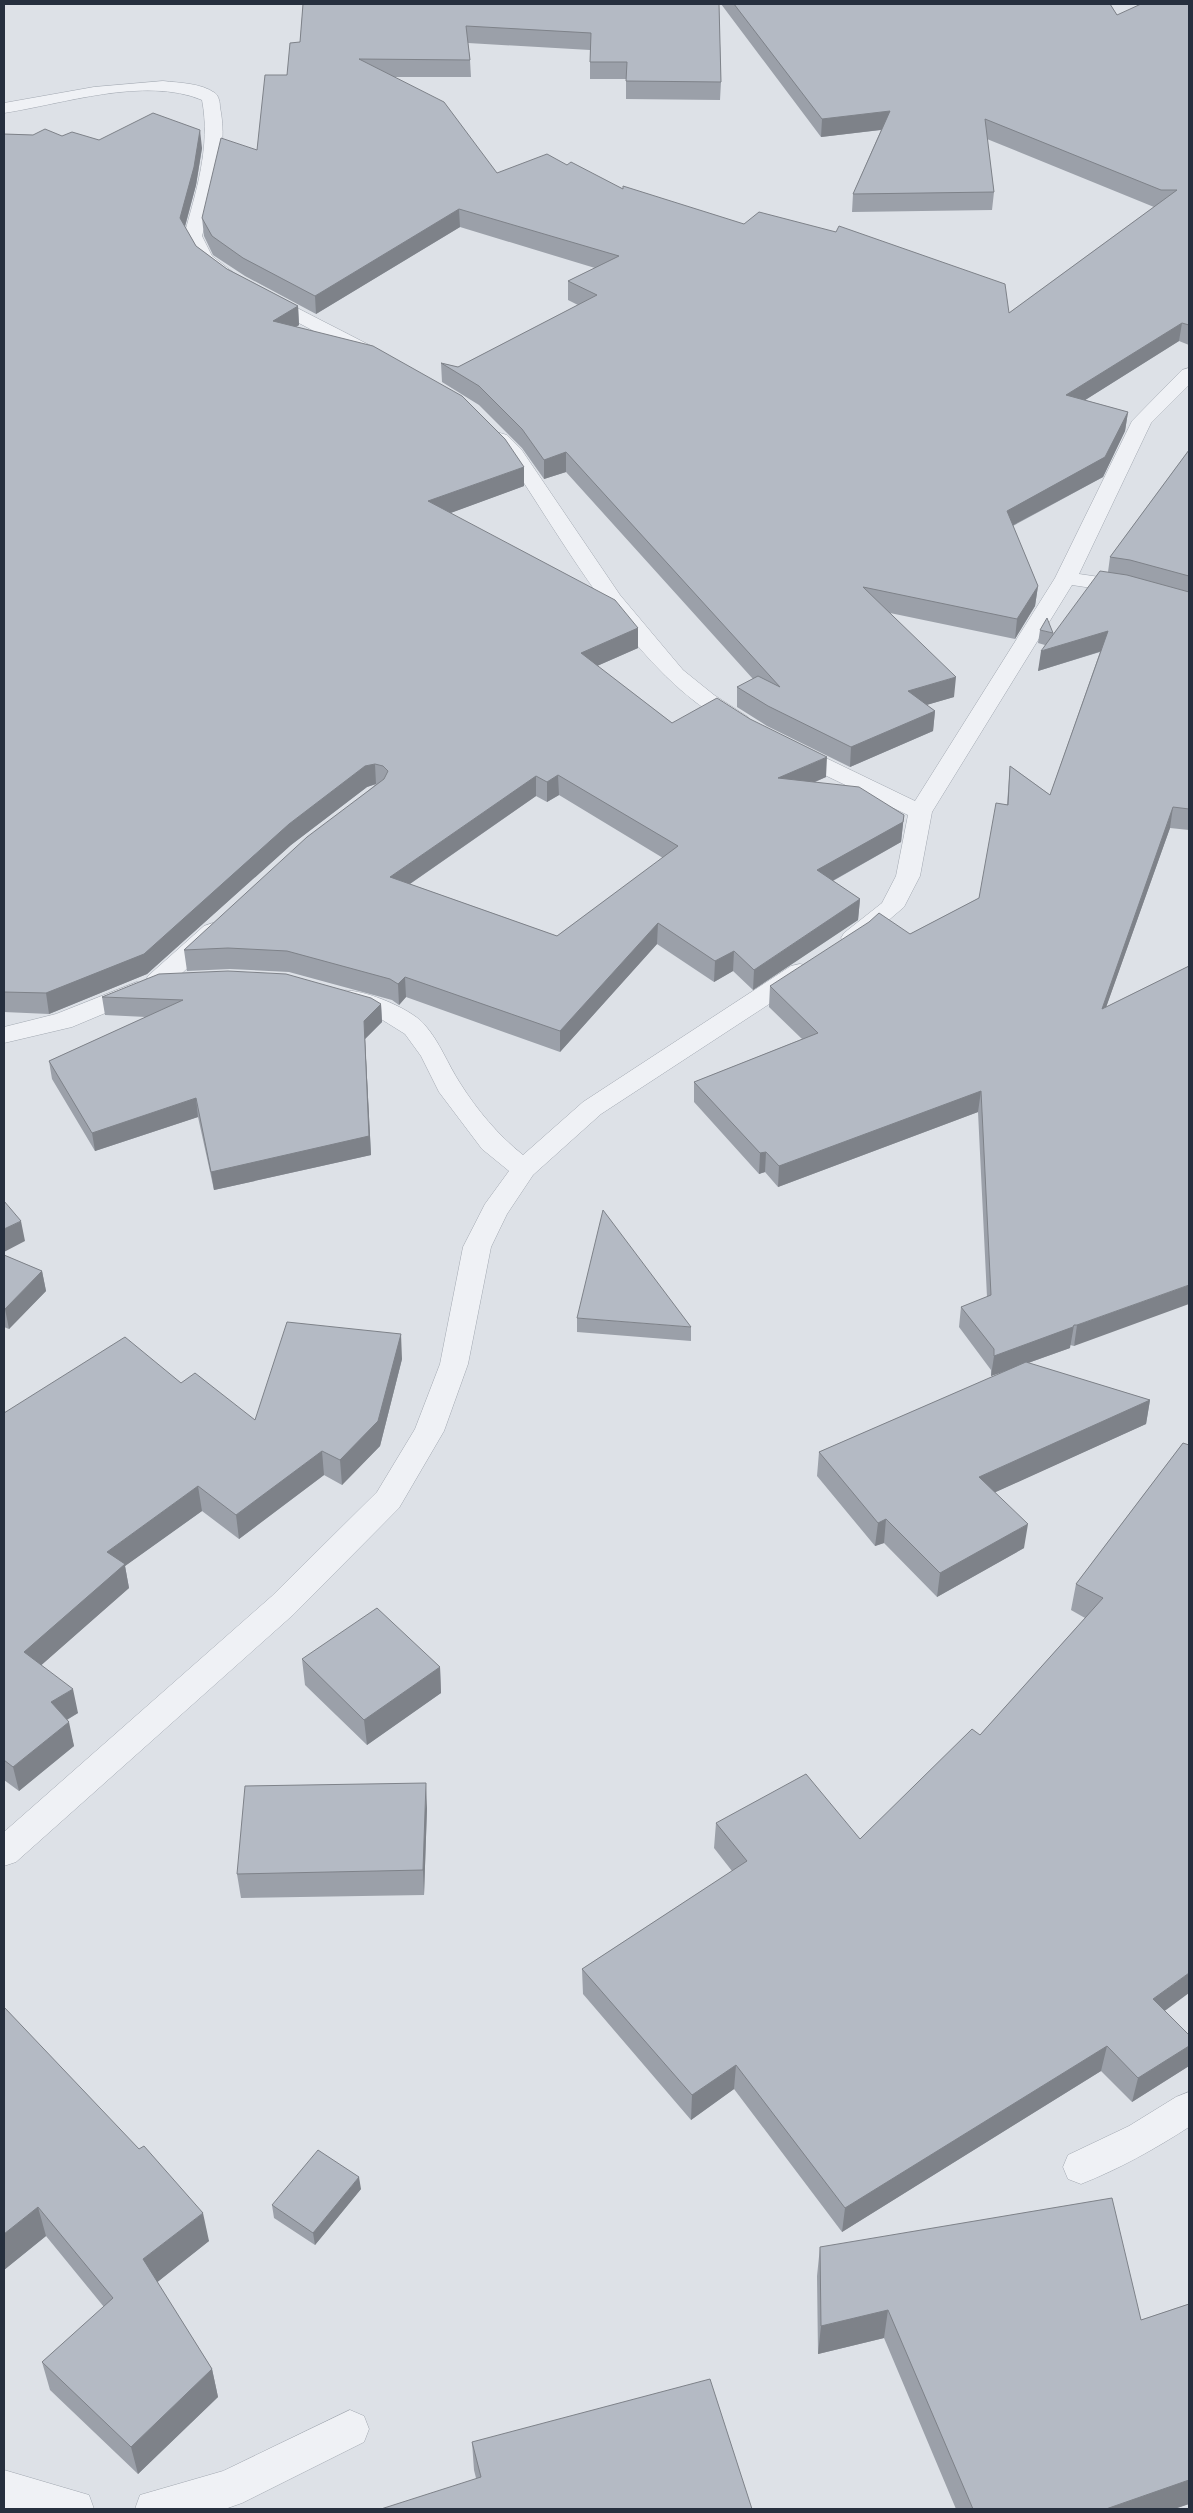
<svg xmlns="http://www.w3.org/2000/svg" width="1193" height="2513" viewBox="0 0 1193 2513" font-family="Montserrat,sans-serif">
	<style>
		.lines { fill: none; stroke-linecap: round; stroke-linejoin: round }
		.street-casing { stroke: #a2a8b1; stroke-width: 1 }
		.street { fill: #eff1f5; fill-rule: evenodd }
		.wall { fill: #9ba0a9; fill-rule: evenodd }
		.shaded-wall { fill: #7e8289 }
		.building { fill: #b4bac4; stroke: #7e8289; fill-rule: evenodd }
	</style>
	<rect width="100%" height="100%" fill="#dde1e7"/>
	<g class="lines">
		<defs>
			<path id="street" d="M 163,81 C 180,83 201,83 215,93 C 219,96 220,103 220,107 C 229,150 213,195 202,236 L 212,256 L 234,273 L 231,277 C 207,283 193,253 184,236 C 196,191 211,147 202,100 C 145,76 63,104 4,113 L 4,103 L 94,87 Z
				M 266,292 L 381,351 L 384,355 L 381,359 L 367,359 L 259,302 L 257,298 L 259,294 Z
				M 1189,368 L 1189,385 L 1151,423 L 1079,574 L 1127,581 L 1189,598 L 1189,611 L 1125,593 L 1072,585 L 932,812 L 920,876 L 904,907 L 862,943 L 853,946 L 844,943 L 841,938 L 844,933 L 882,903 L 896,876 L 908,815 L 785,756 L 782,751 L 785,746 L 793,744 L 801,746 L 915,801 L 1055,578 L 1132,421 L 1182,370 Z
				M 500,433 L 507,435 L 521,449 L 620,595 L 683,670 L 714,695 L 748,717 L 751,722 L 748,727 C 733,731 723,721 711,713 C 628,659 562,539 507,457 L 490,439 L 493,435 Z
				M 213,923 L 222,926 L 225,931 L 222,936 L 166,988 L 157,990 L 148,988 L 145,982 L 148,976 L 204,926 Z
				M 800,964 L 809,966 L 812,972 L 809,978 L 601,1114 L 533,1175 L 507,1214 L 491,1247 L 468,1364 L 444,1431 L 399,1508 L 294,1614 L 16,1862 L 4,1866 L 4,1832 L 272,1596 L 377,1492 L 415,1429 L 440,1364 L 463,1247 L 485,1204 L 509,1171 L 482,1149 L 439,1092 L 421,1056 L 405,1034 L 373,1014 L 337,1003 L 333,997 L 337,991 C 358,986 410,1008 424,1024 C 440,1042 447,1063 460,1083 C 477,1110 498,1135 523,1155 L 583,1102 L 791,966 Z
				M 137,982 L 146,984 L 150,990 L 146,996 L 72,1027 L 4,1043 L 4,1027 L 56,1014 Z
				M 1189,2092 L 1189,2127 C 1155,2149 1119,2169 1081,2184 L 1068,2179 L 1063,2167 L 1068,2155 L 1129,2126 L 1176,2097 Z
				M 350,2410 L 364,2416 L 369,2429 L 364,2442 L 242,2503 L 225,2509 L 135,2509 L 140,2495 L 223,2471 Z
				M 4,2470 L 89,2495 L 94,2509 L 4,2508 Z"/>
		</defs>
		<!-- street casing -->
		<use href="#street" class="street-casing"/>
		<!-- street -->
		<use href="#street" class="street"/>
	</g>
	<!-- wall -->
	<path class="wall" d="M 303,4 L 719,4 L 721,82 L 720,100 L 626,99 L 626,79 L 590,79 L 590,50 L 468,43 L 470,60 L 471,77 L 394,77 L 497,173 L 567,165 L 623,189 L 1009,313 L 1154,207 L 987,139 L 994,192 L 992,210 L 852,212 L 853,194 L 881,130 L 821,137 L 721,4 L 1110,4 L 1117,15 L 1189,4 L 1189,345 L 1179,341 L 1085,400 L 1128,412 L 1125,431 L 1103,477 L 1013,526 L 1038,586 L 1035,606 L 1015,639 L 890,613 L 954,697 L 926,705 L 935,711 L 933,731 L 850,767 L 767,726 L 737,707 L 737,687 L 753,679 L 566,472 L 544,479 L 522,448 L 479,405 L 442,382 L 441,363 L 458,367 L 578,305 L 568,300 L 568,281 L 595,268 L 460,227 L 316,314 L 245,276 L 213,255 L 204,236 L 202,218 L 257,150 L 300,42 Z
		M 4,134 L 62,136 L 99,140 L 202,148 L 196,185 L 185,227 L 196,246 L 227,269 L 298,306 L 299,325 L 296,327 L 524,467 L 524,486 L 450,513 L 638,628 L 638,648 L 597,666 L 672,723 L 826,777 L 815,782 L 904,815 L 901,842 L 833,881 L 860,899 L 858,920 L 753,990 L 733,971 L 714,982 L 657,944 L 560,1052 L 406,997 L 399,1005 L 392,1000 L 289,972 L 230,969 L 187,971 L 184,950 L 376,784 L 367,787 L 291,845 L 147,974 L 49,1014 L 4,1012 ZM 559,795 L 663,858 L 557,936 L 410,884 L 536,796 L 547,802 Z
		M 1189,450 L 1189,830 L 1170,828 L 1106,1007 L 1189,966 L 1074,1346 L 1070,1345 L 1070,1348 L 1028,1363 L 1150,1400 L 1146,1424 L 995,1492 L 1024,1548 L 937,1597 L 884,1543 L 875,1546 L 817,1476 L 819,1452 L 1006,1371 L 991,1376 L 991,1370 L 959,1327 L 961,1307 L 987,1297 L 978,1112 L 778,1187 L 765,1172 L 759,1174 L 694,1102 L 694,1082 L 802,1039 L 769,1007 L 770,986 L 910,934 L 979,898 L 1007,804 L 1010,766 L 1050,795 L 1100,652 L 1038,671 L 1045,645 L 1038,643 L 1040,630 L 1053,633 L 1053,634 L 1108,572 L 1110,557 Z
		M 102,997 L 381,1004 L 382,1022 L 365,1039 L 371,1155 L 214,1190 L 198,1117 L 95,1151 L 52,1079 L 49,1061 L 146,1017 L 105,1015 Z
		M 4,1255 L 42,1271 L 46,1291 L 9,1329 L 4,1327 Z
		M 577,1318 L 691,1327 L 691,1341 L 577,1332 Z
		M 402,1359 L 380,1446 L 342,1485 L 324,1475 L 239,1539 L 202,1511 L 125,1566 L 129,1588 L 41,1665 L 78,1713 L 67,1720 L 74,1746 L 19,1791 L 4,1780 L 4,1413 L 181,1383 L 255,1420 Z
		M 1183,1443 L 1165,2011 L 1189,2035 L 1189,2066 L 1132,2102 L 1101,2071 L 842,2232 L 734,2089 L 691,2120 L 583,1994 L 582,1969 L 732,1871 L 714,1848 L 716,1823 L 860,1839 L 980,1735 L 1085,1618 L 1071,1610 L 1076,1584 Z
		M 302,1659 L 440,1667 L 441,1693 L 367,1745 L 305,1685 Z
		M 427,1808 L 424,1895 L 241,1898 L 237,1874 Z
		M 4,2007 L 209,2241 L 157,2282 L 212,2369 L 218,2397 L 138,2474 L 50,2390 L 42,2362 L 104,2307 L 46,2236 L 4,2270 Z
		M 361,2189 L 315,2245 L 274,2218 L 272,2205 Z
		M 820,2247 L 1141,2320 L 1189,2304 L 1189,2504 L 1174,2509 L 956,2509 L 884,2338 L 818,2354 L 817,2276 Z
		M 472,2442 L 752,2509 L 476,2478 L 474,2470 Z"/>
	<!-- shaded-wall -->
	<path class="shaded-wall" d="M 890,111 L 888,129 L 821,137 L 822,119 Z
		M 200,130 L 202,148 L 196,185 L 182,237 L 180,218 Z
		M 459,209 L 460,227 L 316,314 L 315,296 Z
		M 298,306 L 299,325 L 275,340 L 273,321 Z
		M 1182,323 L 1179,341 L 1063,414 L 1066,395 Z
		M 1128,412 L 1125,431 L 1103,477 L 1004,530 L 1007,511 Z
		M 566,452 L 566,472 L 544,479 L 544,460 Z
		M 524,467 L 524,486 L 429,521 L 428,501 Z
		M 1038,586 L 1035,606 L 1015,639 L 1017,619 Z
		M 638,628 L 638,648 L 581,673 L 581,653 Z
		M 1108,631 L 1105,650 L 1038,671 L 1041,651 Z
		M 956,677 L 954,697 L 906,711 L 908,691 Z
		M 935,711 L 933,731 L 850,767 L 851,747 Z
		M 827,757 L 826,777 L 777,798 L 778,778 Z
		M 375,764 L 376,784 L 367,787 L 291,845 L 147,974 L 49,1014 L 46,993 L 289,824 L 365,766 Z
		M 558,775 L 559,795 L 547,802 L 547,782 Z
		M 536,776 L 536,796 L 391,897 L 390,877 Z
		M 1173,807 L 1170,828 L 1098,1030 L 1102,1009 Z
		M 904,815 L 901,842 L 816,890 L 817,870 Z
		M 860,899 L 858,920 L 753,990 L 754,970 Z
		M 658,923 L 657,944 L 560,1052 L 560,1031 Z
		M 734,951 L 733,971 L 714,982 L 715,961 Z
		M 405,977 L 406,997 L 399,1005 L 398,984 Z
		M 381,1004 L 382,1022 L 365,1039 L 371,1155 L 214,1190 L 211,1172 Z
		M 981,1091 L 978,1112 L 778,1187 L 779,1166 Z
		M 196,1098 L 198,1117 L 95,1151 L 92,1133 Z
		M 766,1152 L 765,1172 L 759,1174 L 760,1153 Z
		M 21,1221 L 25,1241 L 4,1252 L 4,1229 Z
		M 42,1271 L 46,1291 L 9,1329 L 5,1309 Z
		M 1189,1285 L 1189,1304 L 1074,1346 L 1077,1325 Z
		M 1074,1325 L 1070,1348 L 991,1376 L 994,1356 Z
		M 401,1334 L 402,1359 L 380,1446 L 342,1485 L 340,1460 Z
		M 1150,1400 L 1146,1424 L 976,1501 L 979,1477 Z
		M 322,1451 L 324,1475 L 239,1539 L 236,1515 Z
		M 198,1486 L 202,1511 L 125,1566 L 129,1588 L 29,1676 L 24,1652 L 107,1552 Z
		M 886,1519 L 884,1543 L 875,1546 L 878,1523 Z
		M 1028,1524 L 1024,1548 L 937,1597 L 940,1573 Z
		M 440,1667 L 441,1693 L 367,1745 L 364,1720 Z
		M 73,1689 L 78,1713 L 56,1726 L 51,1702 Z
		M 69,1722 L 74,1746 L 19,1791 L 13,1767 Z
		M 426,1783 L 427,1808 L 424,1895 L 423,1870 Z
		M 1189,1973 L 1189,1993 L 1147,2024 L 1153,1999 Z
		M 1107,2046 L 1101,2071 L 842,2232 L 845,2208 Z
		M 1189,2046 L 1189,2066 L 1132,2102 L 1138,2078 Z
		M 736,2065 L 734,2089 L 691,2120 L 692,2095 Z
		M 359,2177 L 361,2189 L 315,2245 L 313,2233 Z
		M 38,2207 L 46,2236 L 4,2270 L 4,2234 Z
		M 203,2213 L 209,2241 L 150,2288 L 143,2259 Z
		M 888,2310 L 884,2338 L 818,2354 L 821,2326 Z
		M 212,2369 L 218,2397 L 138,2474 L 131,2447 Z
		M 1189,2480 L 1189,2504 L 1174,2509 L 1106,2509 Z"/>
	<!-- building -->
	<path class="building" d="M 303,4 L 719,4 L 721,82 L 626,81 L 627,62 L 590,62 L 591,33 L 466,26 L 470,60 L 359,59 L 444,102 L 497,173 L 547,154 L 567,165 L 571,162 L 623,189 L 623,186 L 744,224 L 759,212 L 836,232 L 839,226 L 1005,284 L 1009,313 L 1177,190 L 1161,190 L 985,119 L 994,192 L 853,194 L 890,111 L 822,119 L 734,4 L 1110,4 L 1117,15 L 1141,4 L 1189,4 L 1189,325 L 1182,323 L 1066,395 L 1128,412 L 1105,457 L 1007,511 L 1038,586 L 1017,619 L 863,587 L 956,677 L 908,691 L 935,711 L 851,747 L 768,706 L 737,687 L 758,676 L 780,687 L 566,452 L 544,460 L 522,429 L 479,386 L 441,363 L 458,367 L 597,295 L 568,281 L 619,256 L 459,209 L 315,296 L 243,258 L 212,236 L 202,218 L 221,138 L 257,150 L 265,75 L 287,75 L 290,43 L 300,42 Z
		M 153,113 L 200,130 L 194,167 L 180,218 L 196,246 L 227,269 L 298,306 L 273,321 L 373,346 L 462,396 L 505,439 L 524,467 L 428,501 L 615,600 L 638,628 L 581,653 L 672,723 L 717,698 L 750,719 L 827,757 L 778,778 L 859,787 L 904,815 L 903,822 L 817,870 L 860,899 L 754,970 L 734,951 L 715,961 L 658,923 L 560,1031 L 405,977 L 398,984 L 390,979 L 287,951 L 228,948 L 184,950 L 307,837 L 384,779 L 388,771 L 383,766 L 375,764 L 365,766 L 289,824 L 144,954 L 46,993 L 4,992 L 4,134 L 33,135 L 45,129 L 62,136 L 72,132 L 99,140 ZM 558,775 L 678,846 L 557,936 L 390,877 L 536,776 L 547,782 Z
		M 1189,450 L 1189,576 L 1130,560 L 1110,557 Z
		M 1100,571 L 1127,575 L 1189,592 L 1189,809 L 1173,807 L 1102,1009 L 1189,966 L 1189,1285 L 1077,1325 L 1074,1325 L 1073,1327 L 994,1356 L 994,1349 L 961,1307 L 991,1295 L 981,1091 L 779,1166 L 766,1152 L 760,1153 L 694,1082 L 818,1033 L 770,986 L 869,922 L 879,913 L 910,934 L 979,898 L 996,803 L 1008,805 L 1010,766 L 1050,795 L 1108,631 L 1041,651 Z
		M 1047,618 L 1053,633 L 1040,630 Z
		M 228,971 L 286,974 L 371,998 L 381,1004 L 364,1021 L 369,1136 L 211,1172 L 196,1098 L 92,1133 L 49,1061 L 183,1000 L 102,997 L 159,974 Z
		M 4,1201 L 21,1221 L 4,1229 Z
		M 603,1210 L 691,1327 L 577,1318 Z
		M 4,1255 L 42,1271 L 5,1309 L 4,1308 Z
		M 287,1322 L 401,1334 L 378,1421 L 340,1460 L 322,1451 L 236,1515 L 198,1486 L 107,1552 L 125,1564 L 24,1652 L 73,1689 L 51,1702 L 69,1722 L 13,1767 L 4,1760 L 4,1413 L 125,1337 L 181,1383 L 195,1373 L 255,1420 Z
		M 1026,1362 L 1150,1400 L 979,1477 L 1028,1524 L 940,1573 L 886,1519 L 878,1523 L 819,1452 Z
		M 1183,1443 L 1189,1445 L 1189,1973 L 1153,1999 L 1189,2035 L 1189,2046 L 1138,2078 L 1107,2046 L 845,2208 L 736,2065 L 692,2095 L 582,1969 L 747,1861 L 716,1823 L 806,1774 L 860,1839 L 972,1729 L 980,1735 L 1103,1598 L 1076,1584 Z
		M 377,1608 L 440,1667 L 364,1720 L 302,1659 Z
		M 426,1783 L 423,1870 L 237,1874 L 245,1786 Z
		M 4,2007 L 139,2149 L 144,2146 L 203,2213 L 143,2259 L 212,2369 L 131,2447 L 42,2362 L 113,2298 L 38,2207 L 4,2234 Z
		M 318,2150 L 359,2177 L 313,2233 L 272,2205 Z
		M 1112,2198 L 1141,2320 L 1189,2304 L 1189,2480 L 1106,2509 L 973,2509 L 888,2310 L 821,2326 L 820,2247 Z
		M 710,2379 L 752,2509 L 381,2509 L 481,2477 L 472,2442 Z"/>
	<!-- border -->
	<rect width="1193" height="2513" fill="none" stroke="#262f3e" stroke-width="10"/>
</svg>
